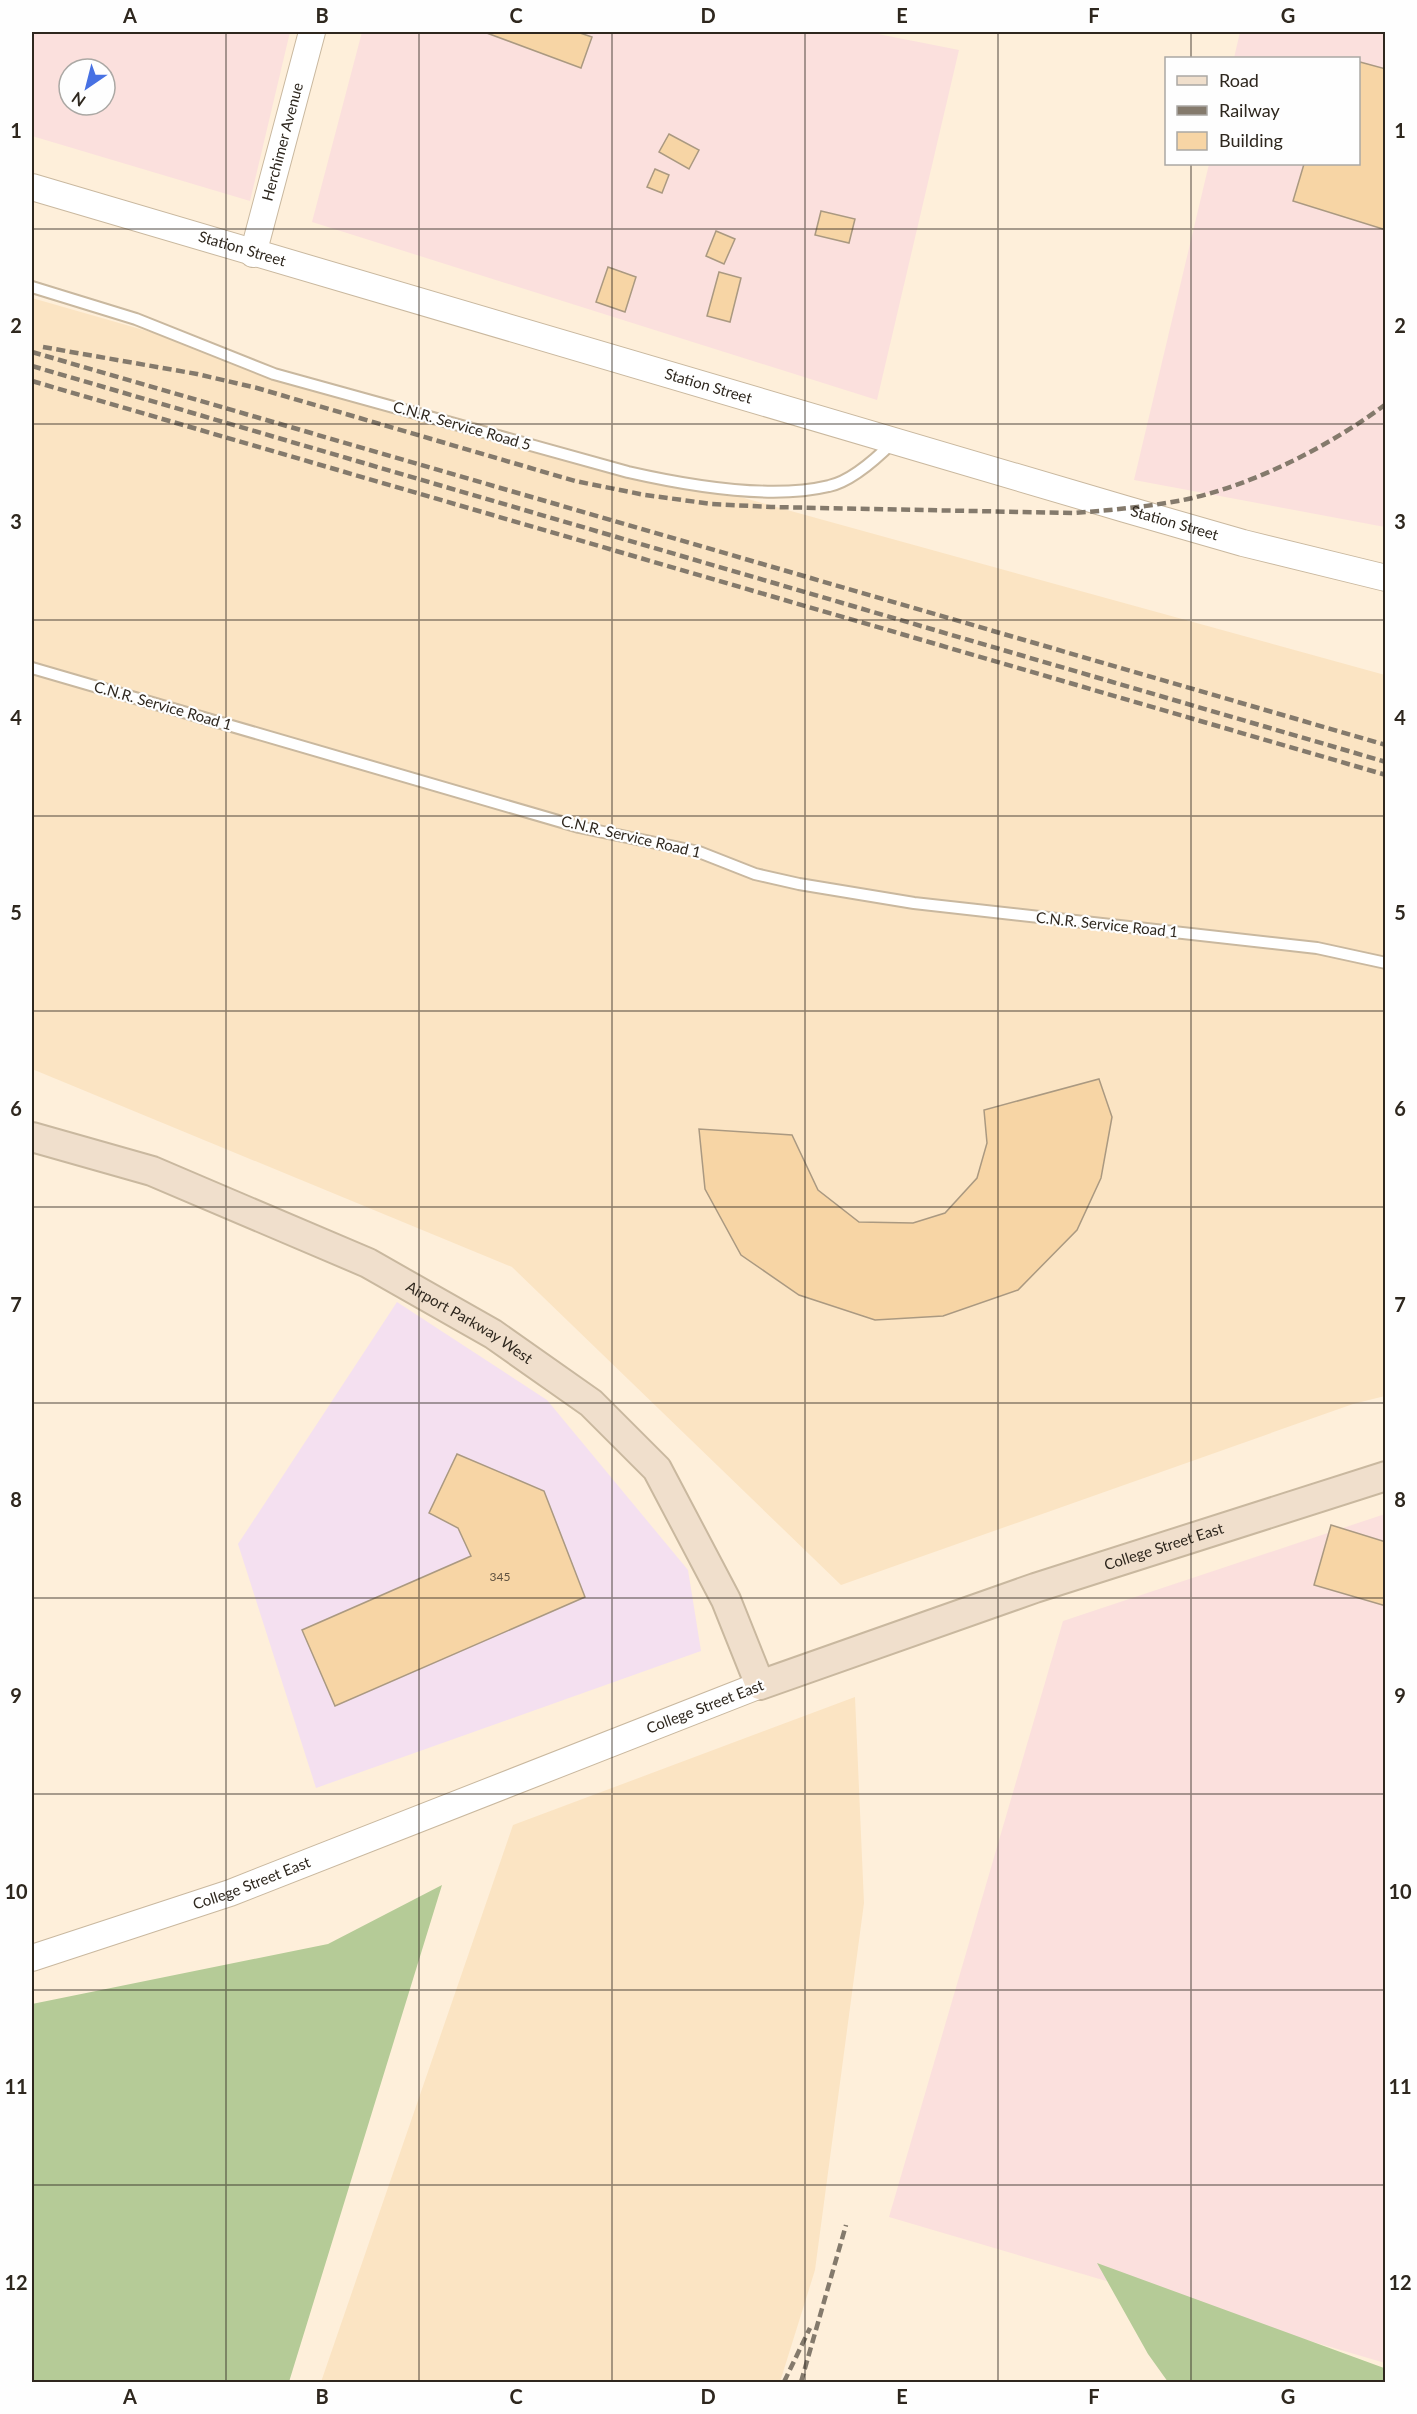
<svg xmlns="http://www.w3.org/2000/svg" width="1417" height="2414" viewBox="0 0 1417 2414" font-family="Lato,sans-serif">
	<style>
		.commercial { fill: #f4e0f0 }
		.industrial { fill: #fbe0dd; fill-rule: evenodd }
		.built { fill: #fbe4c3 }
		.forest { fill: #b5cb97 }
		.building { fill: #f7d5a5; stroke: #aa9981; stroke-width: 1.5 }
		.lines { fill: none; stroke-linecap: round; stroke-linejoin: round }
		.service-casing { stroke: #c9b89f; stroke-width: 14 }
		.tertiary-casing { stroke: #c9b89f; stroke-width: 28 }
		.secondary-casing { stroke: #c9b89f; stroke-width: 32 }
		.service { stroke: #fff; stroke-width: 10 }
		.tertiary { stroke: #fff; stroke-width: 26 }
		.secondary { stroke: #f0dfcc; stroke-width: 28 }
		.rail { stroke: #847a6c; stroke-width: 4.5; stroke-dasharray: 9 4.5; stroke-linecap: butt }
		.grid { fill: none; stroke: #2e271e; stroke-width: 1.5; stroke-opacity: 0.55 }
		.labels { text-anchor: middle; stroke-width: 4.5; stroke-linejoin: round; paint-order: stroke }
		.number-label { font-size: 12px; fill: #605240 }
		.street-label { font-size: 15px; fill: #2e271e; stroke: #fefefe }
		.neatline { fill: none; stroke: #2e271e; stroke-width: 2 }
		.grid-label { font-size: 20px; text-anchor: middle; font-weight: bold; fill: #2e271e }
	</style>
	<rect width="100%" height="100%" fill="#feefda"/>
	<!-- commercial -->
	<path class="commercial" d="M 397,1302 L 547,1400 L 688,1570 L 701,1651 L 316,1788 L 238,1544 Z"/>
	<!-- industrial -->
	<path class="industrial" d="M 32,32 L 290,32 L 250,201 L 32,136 ZM 69,69 L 105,69 L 105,105 L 69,105 Z
		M 362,32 L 868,32 L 959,50 L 877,400 L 312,222 Z
		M 1240,32 L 1385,32 L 1385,527 L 1134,480 L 1209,164 L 1358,164 L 1358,58 L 1234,58 Z
		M 1385,1514 L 1385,2363 L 889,2217 L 1063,1621 Z"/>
	<!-- built -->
	<path class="built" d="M 32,298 L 367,394 L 1385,675 L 1385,1396 L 1353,1404 L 841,1585 L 512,1267 L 32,1069 Z
		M 855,1697 L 864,1903 L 815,2270 L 780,2382 L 321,2382 L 513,1825 Z"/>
	<!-- forest -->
	<path class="forest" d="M 442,1885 L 289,2382 L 32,2382 L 32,2004 L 328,1944 Z
		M 1097,2263 L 1384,2368 L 1385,2364 L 1385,2382 L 1168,2382 L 1148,2354 Z"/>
	<!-- building -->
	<path class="building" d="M 484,32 L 577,32 L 592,37 L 581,68 Z
		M 1360,62 L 1386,69 L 1386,230 L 1293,201 L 1304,164 L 1358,164 L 1358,68 Z
		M 669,134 L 699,150 L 689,169 L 659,152 Z
		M 655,169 L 669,175 L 662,193 L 647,187 Z
		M 821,211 L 855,219 L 849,243 L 815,235 Z
		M 716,231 L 735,239 L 724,264 L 706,256 Z
		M 608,267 L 636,277 L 625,312 L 596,302 Z
		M 719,272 L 741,278 L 730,322 L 707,316 Z
		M 1099,1079 L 1112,1117 L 1101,1178 L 1077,1230 L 1018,1290 L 943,1316 L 875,1320 L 799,1295 L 741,1255 L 705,1189 L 699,1129 L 792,1135 L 818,1190 L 859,1222 L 913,1223 L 945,1213 L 977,1178 L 987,1143 L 984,1110 Z
		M 457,1454 L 544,1491 L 585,1597 L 335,1706 L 302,1630 L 471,1556 L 458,1528 L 429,1513 Z
		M 1331,1525 L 1386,1542 L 1386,1606 L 1314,1585 Z"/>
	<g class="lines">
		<defs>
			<path id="service" d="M 32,287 L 136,319 L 274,374 L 628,472 C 685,485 771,500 829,486 C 852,481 877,458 893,442
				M 32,668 L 579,827 L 699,852 L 755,874 L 799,884 L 914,903 L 1317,948 L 1386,963"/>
			<g id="tertiary">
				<path id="s1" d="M 32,187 L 1125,509 L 1243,543 L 1386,578"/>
				<path id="s2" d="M 253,254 L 312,32"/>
				<path id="s3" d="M 32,1958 L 230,1893 L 760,1685"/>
			</g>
			<g id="secondary">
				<path id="s4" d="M 32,1137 L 152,1171 L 368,1263 L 493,1334 L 591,1403 L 657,1469 L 726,1600 L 760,1685 L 1035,1588 L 1386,1476"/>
			</g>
		</defs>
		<!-- service casing -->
		<use href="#service" class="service-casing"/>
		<!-- tertiary casing -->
		<use href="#tertiary" class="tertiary-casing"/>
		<!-- secondary casing -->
		<use href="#secondary" class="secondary-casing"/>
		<!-- service -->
		<use href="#service" class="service"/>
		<!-- tertiary -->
		<use href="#tertiary" class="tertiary"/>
		<!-- secondary -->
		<use href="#secondary" class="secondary"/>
		<!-- rail -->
		<path class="rail" d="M 43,347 L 197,374 L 257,388 L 575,481 L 645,495 L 712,504 L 771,507 L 1074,513 C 1111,510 1147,507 1183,500 C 1252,486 1330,446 1386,404
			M 32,352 L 1386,745
			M 32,366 L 1386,762
			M 32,381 L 1386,775
			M 784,2382 L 810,2328
			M 801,2382 L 846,2225"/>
	</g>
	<!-- grid -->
	<path class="grid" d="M 226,32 L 226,2382M 419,32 L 419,2382M 612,32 L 612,2382M 805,32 L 805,2382M 998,32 L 998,2382M 1191,32 L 1191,58M 1191,164 L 1191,2382M 32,229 L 1386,229M 32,424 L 1386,424M 32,620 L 1386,620M 32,816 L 1386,816M 32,1011 L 1386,1011M 32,1207 L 1386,1207M 32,1403 L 1386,1403M 32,1598 L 1386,1598M 32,1794 L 1386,1794M 32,1990 L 1386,1990M 32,2185 L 1386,2185"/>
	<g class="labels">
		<!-- number labels -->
		<g class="number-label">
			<text x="500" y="1581">345</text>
		</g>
		<!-- street labels -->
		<g class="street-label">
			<text dy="5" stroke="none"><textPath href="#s2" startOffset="116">Herchimer Avenue</textPath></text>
			<text dy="5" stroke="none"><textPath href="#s1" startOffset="219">Station Street</textPath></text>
			<text dy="5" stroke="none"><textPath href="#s1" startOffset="705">Station Street</textPath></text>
			<text transform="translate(462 426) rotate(16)" y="5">C.N.R. Service Road 5</text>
			<text dy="5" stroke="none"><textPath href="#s1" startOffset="1191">Station Street</textPath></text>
			<text transform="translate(163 706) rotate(16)" y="5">C.N.R. Service Road 1</text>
			<text transform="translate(631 837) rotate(13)" y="5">C.N.R. Service Road 1</text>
			<text transform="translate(1107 925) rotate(6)" y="5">C.N.R. Service Road 1</text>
			<text dy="5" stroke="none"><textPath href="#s4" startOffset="477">Airport Parkway West</textPath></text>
			<text dy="5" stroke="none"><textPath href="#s4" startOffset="1383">College Street East</textPath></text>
			<text transform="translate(705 1707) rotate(-21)" y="5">College Street East</text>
			<text dy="5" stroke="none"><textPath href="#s3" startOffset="232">College Street East</textPath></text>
		</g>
	</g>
	<!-- border -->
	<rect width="1417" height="2414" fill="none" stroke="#fefefe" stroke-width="66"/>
	<!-- legend -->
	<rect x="1165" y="57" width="195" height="108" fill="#fefefe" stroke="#aba8a4" stroke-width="1.5"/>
	<rect x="1177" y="76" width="30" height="9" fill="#f0dfcc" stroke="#aba8a4" stroke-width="1.5"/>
	<text x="1219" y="87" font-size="18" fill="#2e271e">Road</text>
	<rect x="1177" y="106" width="30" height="9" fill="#847a6c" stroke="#aba8a4" stroke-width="1.5"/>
	<text x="1219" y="117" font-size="18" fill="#2e271e">Railway</text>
	<rect x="1177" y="132" width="30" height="18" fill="#f7d5a5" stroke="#aba8a4" stroke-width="1.5"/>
	<text x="1219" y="147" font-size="18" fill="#2e271e">Building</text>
	<!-- north arrow -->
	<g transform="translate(87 87) rotate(215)"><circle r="28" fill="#fefefe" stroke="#aba8a4" stroke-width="1.5"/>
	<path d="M0-4.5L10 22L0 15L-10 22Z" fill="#4771e3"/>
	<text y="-9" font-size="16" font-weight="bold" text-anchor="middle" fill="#2e271e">N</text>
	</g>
	<rect x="33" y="33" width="1351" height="2348" class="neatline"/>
	<g class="grid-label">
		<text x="130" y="23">A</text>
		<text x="322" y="23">B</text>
		<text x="516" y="23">C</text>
		<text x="708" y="23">D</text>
		<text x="902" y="23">E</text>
		<text x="1094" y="23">F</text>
		<text x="1288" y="23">G</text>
		<text x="16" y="138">1</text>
		<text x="1400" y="138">1</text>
		<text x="16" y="333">2</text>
		<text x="1400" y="333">2</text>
		<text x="16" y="529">3</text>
		<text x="1400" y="529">3</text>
		<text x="16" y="725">4</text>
		<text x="1400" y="725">4</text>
		<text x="16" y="920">5</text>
		<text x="1400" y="920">5</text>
		<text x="16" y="1116">6</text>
		<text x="1400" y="1116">6</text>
		<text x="16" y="1312">7</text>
		<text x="1400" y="1312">7</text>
		<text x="16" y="1507">8</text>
		<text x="1400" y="1507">8</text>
		<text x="16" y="1703">9</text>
		<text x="1400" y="1703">9</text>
		<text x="16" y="1899">10</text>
		<text x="1400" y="1899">10</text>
		<text x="16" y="2094">11</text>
		<text x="1400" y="2094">11</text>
		<text x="16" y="2290">12</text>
		<text x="1400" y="2290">12</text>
		<text x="130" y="2404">A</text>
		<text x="322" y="2404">B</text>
		<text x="516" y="2404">C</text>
		<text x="708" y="2404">D</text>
		<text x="902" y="2404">E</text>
		<text x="1094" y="2404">F</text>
		<text x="1288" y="2404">G</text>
	</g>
</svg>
